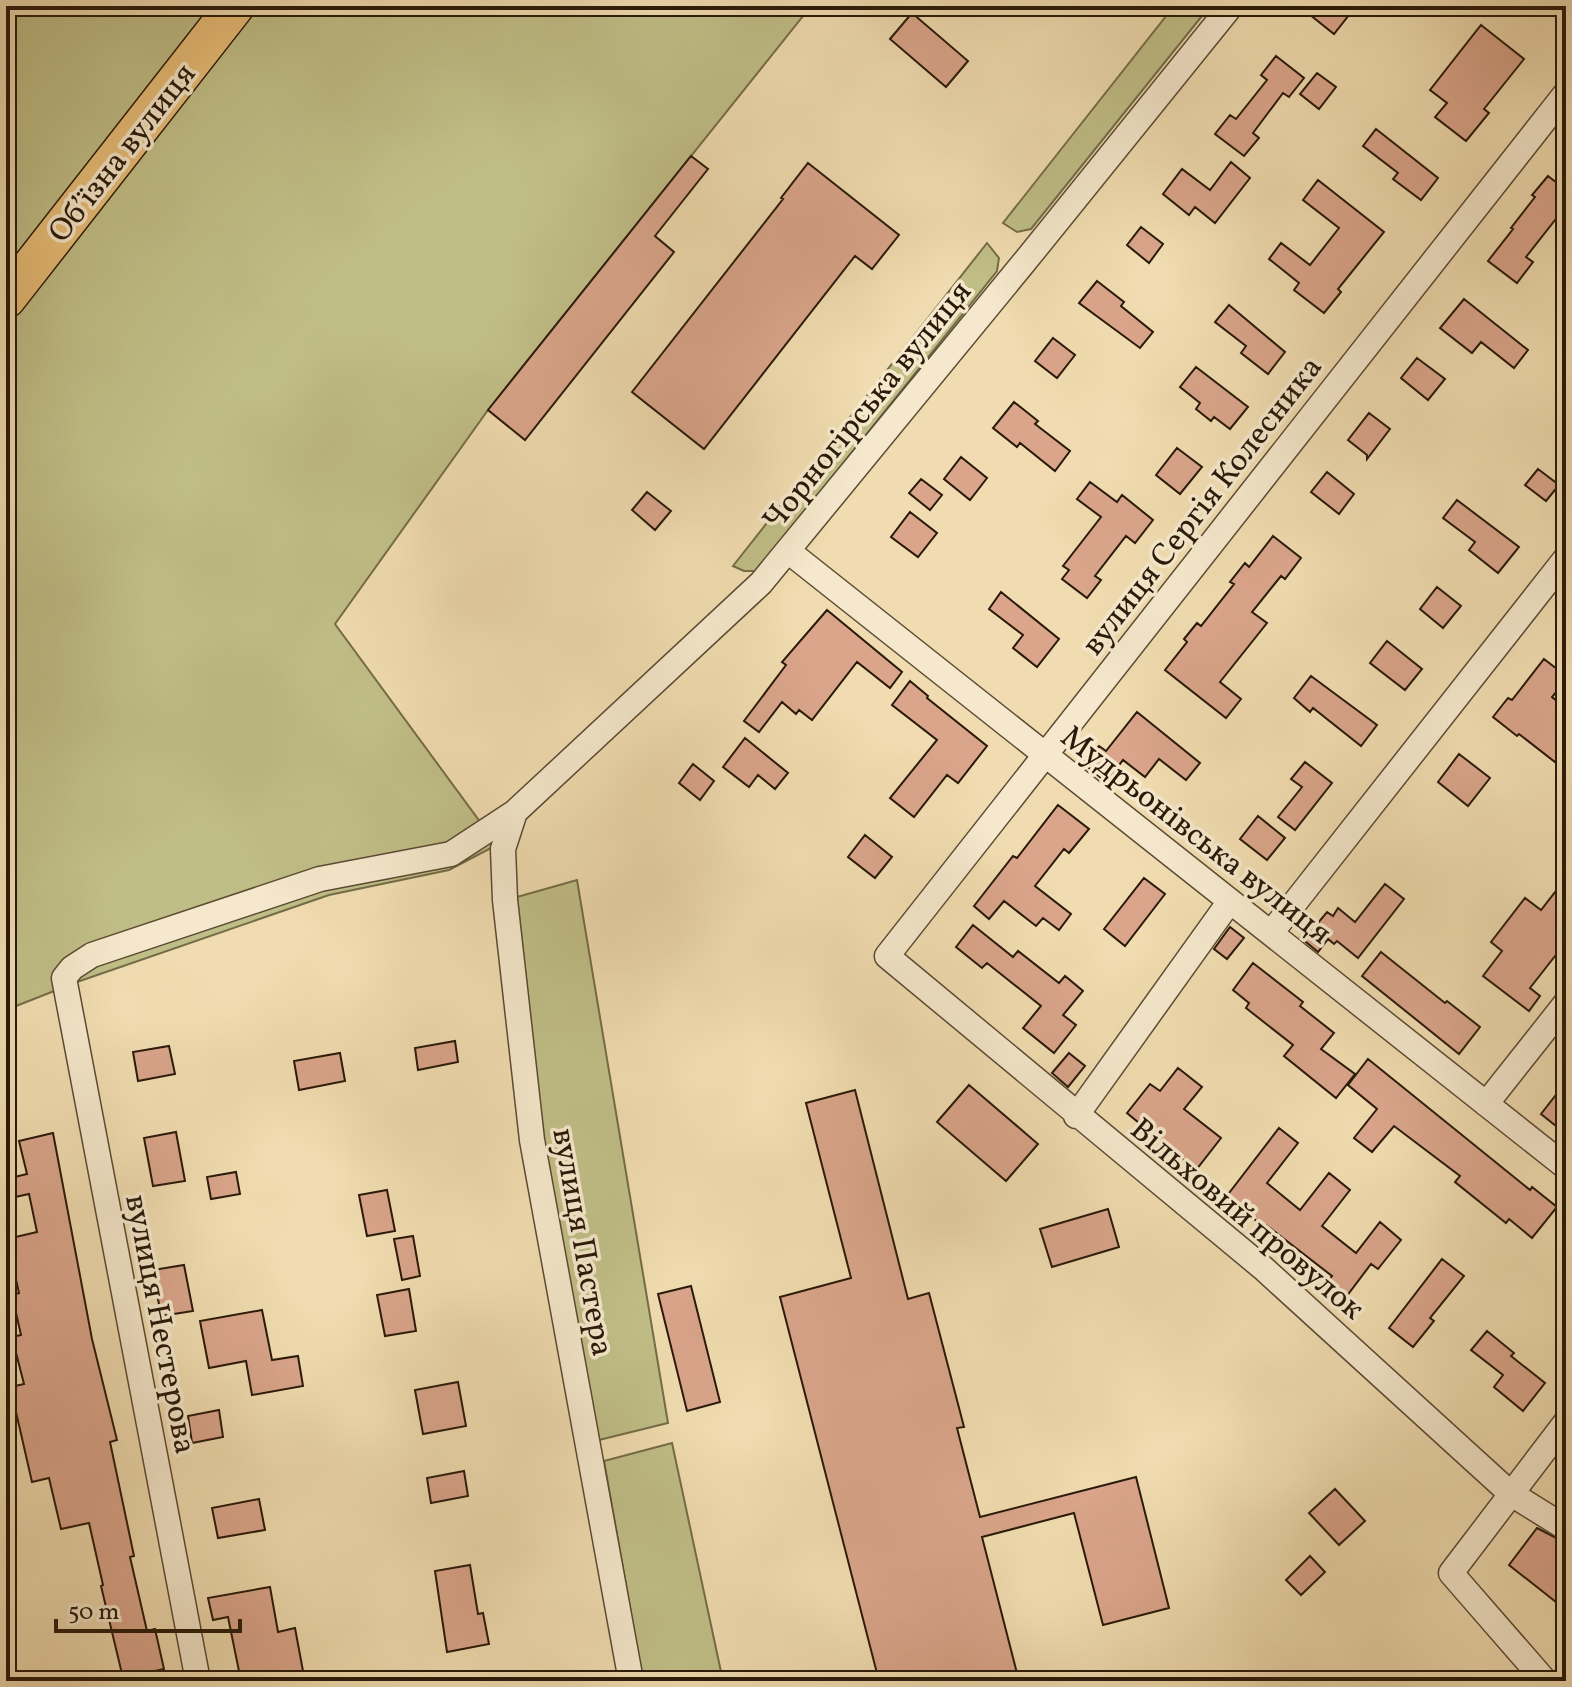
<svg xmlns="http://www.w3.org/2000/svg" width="1572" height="1687" viewBox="0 0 1572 1687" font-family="Vollkorn,serif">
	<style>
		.green { fill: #c0be87; stroke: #746c48; stroke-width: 2 }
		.building { fill: #daa58b; stroke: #291909; stroke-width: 2 }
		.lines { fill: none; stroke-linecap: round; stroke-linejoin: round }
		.minor-casing { stroke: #5b4a33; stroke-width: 27 }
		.primary-casing { stroke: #291909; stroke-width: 41 }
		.minor { stroke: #f5e8cc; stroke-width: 24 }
		.primary { stroke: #e8be78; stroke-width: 38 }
		.labels { text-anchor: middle; stroke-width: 7; stroke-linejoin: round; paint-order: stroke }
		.street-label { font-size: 32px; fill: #291909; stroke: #f5e8cc }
	</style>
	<rect width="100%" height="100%" fill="#f0dcb0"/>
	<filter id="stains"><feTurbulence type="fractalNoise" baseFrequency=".0025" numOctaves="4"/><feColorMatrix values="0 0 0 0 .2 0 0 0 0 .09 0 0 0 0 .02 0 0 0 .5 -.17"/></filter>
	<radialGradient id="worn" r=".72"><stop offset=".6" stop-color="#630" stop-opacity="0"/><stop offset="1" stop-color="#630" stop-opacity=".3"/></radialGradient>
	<!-- green -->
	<path class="green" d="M 6,6 L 811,6 L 488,410 L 335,624 L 497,845 L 449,870 L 329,895 L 77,982 L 6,1010 Z
		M 1174,6 L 1210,6 L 1031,229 L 1017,232 L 1003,223 Z
		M 987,243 L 999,258 L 997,271 L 757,571 L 744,571 L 733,566 Z
		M 577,880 L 668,1423 L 599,1440 L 544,1141 L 517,897 Z
		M 672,1443 L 723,1681 L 643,1681 L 604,1461 Z"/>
	<!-- building -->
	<path class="building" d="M 1299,6 L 1356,6 L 1334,34 Z
		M 912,13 L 968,61 L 946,87 L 890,39 Z
		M 1481,25 L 1524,59 L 1484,109 L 1489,113 L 1466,141 L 1435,117 L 1447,103 L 1430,90 Z
		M 1276,56 L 1304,78 L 1289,97 L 1283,93 L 1253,133 L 1259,138 L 1244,156 L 1215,134 L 1230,115 L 1236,119 L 1267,80 L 1261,75 Z
		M 1317,73 L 1336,87 L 1319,109 L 1300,94 Z
		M 1376,129 L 1438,178 L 1421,200 L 1393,179 L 1398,173 L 1363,146 Z
		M 691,156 L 708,169 L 655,236 L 674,252 L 525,440 L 488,410 Z
		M 1231,162 L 1250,178 L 1215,223 L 1195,207 L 1189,215 L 1163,194 L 1182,169 L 1210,190 Z
		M 808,163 L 899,235 L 872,269 L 855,256 L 704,449 L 632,392 L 783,199 L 781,198 Z
		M 1548,176 L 1566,190 L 1566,206 L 1526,257 L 1533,262 L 1517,283 L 1488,261 L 1513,229 L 1511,228 L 1535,197 L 1532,195 Z
		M 1318,180 L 1384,232 L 1338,289 L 1341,292 L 1324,313 L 1294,290 L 1299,283 L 1269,259 L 1281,243 L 1310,265 L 1339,228 L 1303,200 Z
		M 1141,227 L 1163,244 L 1149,263 L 1127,245 Z
		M 1097,281 L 1124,302 L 1121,306 L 1153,332 L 1140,348 L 1079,303 Z
		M 1464,299 L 1528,350 L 1514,368 L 1481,342 L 1472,353 L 1440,328 Z
		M 1229,305 L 1285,352 L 1268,374 L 1241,353 L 1246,346 L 1215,322 Z
		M 1053,338 L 1075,355 L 1057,378 L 1035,361 Z
		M 1417,358 L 1445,379 L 1428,400 L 1401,378 Z
		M 1196,367 L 1248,407 L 1230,429 L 1214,417 L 1211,421 L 1196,409 L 1200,403 L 1180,387 Z
		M 1014,402 L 1038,421 L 1035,424 L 1070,451 L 1055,471 L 1020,443 L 1017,447 L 993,428 Z
		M 1369,413 L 1390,429 L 1367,459 L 1367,455 L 1348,440 Z
		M 1177,448 L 1202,467 L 1180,494 L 1156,475 Z
		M 961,457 L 987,478 L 970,500 L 944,479 Z
		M 1538,469 L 1559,485 L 1546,501 L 1525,485 Z
		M 1327,472 L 1354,494 L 1339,514 L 1311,492 Z
		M 921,479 L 942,495 L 930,510 L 909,493 Z
		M 1090,482 L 1117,502 L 1122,495 L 1153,520 L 1135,543 L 1126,536 L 1095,576 L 1101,580 L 1087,598 L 1062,579 L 1069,570 L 1063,566 L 1101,517 L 1077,499 Z
		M 647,492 L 671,511 L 655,530 L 632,510 Z
		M 1457,500 L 1519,547 L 1498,573 L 1469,550 L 1475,542 L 1443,518 Z
		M 910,512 L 937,533 L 918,557 L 891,537 Z
		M 1273,536 L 1301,558 L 1285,579 L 1281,576 L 1252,612 L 1267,623 L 1220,682 L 1241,699 L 1226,718 L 1165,670 L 1187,642 L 1184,639 L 1197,623 L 1201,626 L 1234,584 L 1230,582 L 1245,563 L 1249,567 Z
		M 1437,587 L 1461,606 L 1443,628 L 1420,609 Z
		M 1001,592 L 1059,639 L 1037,667 L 1013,648 L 1023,635 L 989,609 Z
		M 827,610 L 902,672 L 890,688 L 857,662 L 812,720 L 799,710 L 796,714 L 782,702 L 759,732 L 744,721 L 786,665 L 782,662 Z
		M 1387,641 L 1422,669 L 1405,690 L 1370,663 Z
		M 1544,659 L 1566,676 L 1566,680 L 1552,697 L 1566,708 L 1566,748 L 1555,762 L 1519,734 L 1517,736 L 1493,717 L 1508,698 L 1512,700 Z
		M 1311,676 L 1377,725 L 1361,746 L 1313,708 L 1310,712 L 1294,698 Z
		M 910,681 L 928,696 L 927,698 L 987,746 L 958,783 L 947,775 L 914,817 L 890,798 L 937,740 L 892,705 Z
		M 1137,712 L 1200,763 L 1186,780 L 1159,759 L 1145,777 L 1123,760 L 1106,782 L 1083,763 L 1099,746 L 1106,751 Z
		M 745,738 L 788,773 L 775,789 L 758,775 L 749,787 L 723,767 Z
		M 1459,754 L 1490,778 L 1468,806 L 1438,782 Z
		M 1305,762 L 1332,783 L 1295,830 L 1278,817 L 1302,787 L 1291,779 Z
		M 693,764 L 714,781 L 700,800 L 679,783 Z
		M 1058,805 L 1089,829 L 1069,853 L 1064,849 L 1035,886 L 1071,914 L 1059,930 L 1043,918 L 1036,926 L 1004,901 L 989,919 L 974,906 L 1013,856 L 1017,858 Z
		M 1258,816 L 1285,838 L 1267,860 L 1240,839 Z
		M 865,835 L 892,857 L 875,878 L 848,857 Z
		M 1144,878 L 1165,894 L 1125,946 L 1104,929 Z
		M 1566,878 L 1566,942 L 1530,988 L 1540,996 L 1529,1011 L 1483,976 L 1502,951 L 1491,942 L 1525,898 L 1541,910 Z
		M 1385,884 L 1404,899 L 1358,958 L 1337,941 L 1334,944 L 1328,939 L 1318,952 L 1300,937 L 1314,919 L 1318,923 L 1327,912 L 1333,916 L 1338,908 L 1355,922 Z
		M 973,925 L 1013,957 L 1018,951 L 1059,983 L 1065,976 L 1083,991 L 1063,1015 L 1076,1025 L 1054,1053 L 1023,1028 L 1041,1006 L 987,963 L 982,968 L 956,947 Z
		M 1230,927 L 1244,938 L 1227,959 L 1214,949 Z
		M 1381,952 L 1445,1003 L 1447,1001 L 1480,1027 L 1459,1054 L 1362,976 Z
		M 1253,963 L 1303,1002 L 1300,1006 L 1334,1033 L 1321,1049 L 1355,1074 L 1336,1098 L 1284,1056 L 1293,1045 L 1246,1008 L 1249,1003 L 1233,990 Z
		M 455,1041 L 458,1062 L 418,1070 L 415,1048 Z
		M 169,1046 L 175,1074 L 138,1081 L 133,1052 Z
		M 340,1053 L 345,1081 L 299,1090 L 294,1061 Z
		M 1069,1053 L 1085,1066 L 1068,1087 L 1052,1073 Z
		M 1368,1059 L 1530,1190 L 1532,1187 L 1557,1207 L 1532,1238 L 1509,1219 L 1506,1223 L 1455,1182 L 1460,1176 L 1394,1126 L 1372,1152 L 1354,1138 L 1377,1109 L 1348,1085 Z
		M 1178,1068 L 1202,1087 L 1184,1109 L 1221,1138 L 1196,1170 L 1127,1113 L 1150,1084 L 1160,1091 Z
		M 1566,1082 L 1566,1134 L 1541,1114 Z
		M 969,1085 L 1038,1144 L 1006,1181 L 937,1122 Z
		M 855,1090 L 908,1299 L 929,1293 L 964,1427 L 957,1428 L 980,1517 L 1136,1477 L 1169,1608 L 1103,1625 L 1074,1513 L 982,1537 L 1019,1681 L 879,1681 L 780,1297 L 851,1278 L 806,1103 Z
		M 1279,1128 L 1298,1143 L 1267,1183 L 1300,1210 L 1329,1173 L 1350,1190 L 1322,1226 L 1356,1253 L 1380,1222 L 1401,1240 L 1378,1269 L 1371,1264 L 1346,1297 L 1327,1282 L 1332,1276 L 1266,1225 L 1264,1227 L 1226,1197 Z
		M 176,1132 L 185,1181 L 153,1186 L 144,1138 Z
		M 53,1133 L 92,1339 L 117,1440 L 110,1442 L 134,1556 L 130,1557 L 147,1631 L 155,1629 L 164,1669 L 123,1678 L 101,1586 L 103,1585 L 89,1523 L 61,1529 L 49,1478 L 32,1482 L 16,1412 L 6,1415 L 6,1388 L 24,1384 L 12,1337 L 21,1335 L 12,1295 L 19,1293 L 7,1239 L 37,1232 L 29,1194 L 6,1199 L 6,1179 L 27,1174 L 19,1141 Z
		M 236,1172 L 240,1194 L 211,1199 L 207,1177 Z
		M 387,1190 L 395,1231 L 367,1236 L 359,1195 Z
		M 1108,1209 L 1119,1247 L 1052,1267 L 1040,1229 Z
		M 413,1236 L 420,1276 L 402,1280 L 394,1239 Z
		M 1442,1259 L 1464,1276 L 1430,1318 L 1434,1321 L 1413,1347 L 1389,1328 Z
		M 184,1265 L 193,1311 L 161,1316 L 153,1270 Z
		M 691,1286 L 720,1402 L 687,1411 L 658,1294 Z
		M 409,1289 L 416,1331 L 385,1336 L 377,1295 Z
		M 262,1310 L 272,1360 L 298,1356 L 303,1386 L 252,1395 L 246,1361 L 209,1368 L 200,1321 Z
		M 1487,1331 L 1514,1353 L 1511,1356 L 1545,1383 L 1523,1411 L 1494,1387 L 1503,1375 L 1471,1350 Z
		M 458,1382 L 466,1426 L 423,1434 L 415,1390 Z
		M 219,1410 L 223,1437 L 192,1443 L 188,1416 Z
		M 464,1471 L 468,1496 L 431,1503 L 427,1478 Z
		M 1335,1489 L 1365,1521 L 1339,1545 L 1309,1513 Z
		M 259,1499 L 265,1530 L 218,1538 L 212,1508 Z
		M 1537,1528 L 1566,1543 L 1566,1610 L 1509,1565 Z
		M 1310,1556 L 1325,1572 L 1301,1595 L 1286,1580 Z
		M 470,1565 L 478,1614 L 483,1613 L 489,1644 L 447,1652 L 435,1571 Z
		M 270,1587 L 278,1632 L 295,1628 L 303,1671 L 241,1681 L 228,1617 L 213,1620 L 208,1598 Z"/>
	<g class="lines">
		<defs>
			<path id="minor" d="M 1566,93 L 887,956 L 1263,1268 L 1510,1493 L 1566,1528
				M 788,551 L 1566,1167
				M 515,812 L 503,849 L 505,900 L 532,1140 L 631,1681
				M 1271,933 L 1566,558
				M 1486,1104 L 1566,1003
				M 1076,1116 L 1230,901
				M 198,1681 L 64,978 L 72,968 L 92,955 L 320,879 L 451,854 L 515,812 L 761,583 L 1026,260 L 1231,6
				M 1545,1681 L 1451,1573 L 1566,1422"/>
			<path id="primary" d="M 6,299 L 235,6"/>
		</defs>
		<!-- minor casing -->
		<use href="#minor" class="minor-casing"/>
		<!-- primary casing -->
		<use href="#primary" class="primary-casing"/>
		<!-- minor -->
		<use href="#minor" class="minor"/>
		<!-- primary -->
		<use href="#primary" class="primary"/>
	</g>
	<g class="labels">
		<!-- street labels -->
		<g class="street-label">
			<text transform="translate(121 152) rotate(-52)" y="11">Обʼїзна вулиця</text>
			<text transform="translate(866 405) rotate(-51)" y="11">Чорногірська вулиця</text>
			<text transform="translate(1201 505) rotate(-52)" y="11">вулиця Сергія Колесника</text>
			<text transform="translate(1197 834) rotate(38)" y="11">Мудрьонівська вулиця</text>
			<text transform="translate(1248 1218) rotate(40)" y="11">Вільховий провулок</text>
			<text transform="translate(584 1242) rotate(80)" y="11">вулиця Пастера</text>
			<text transform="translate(162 1324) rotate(79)" y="11">вулиця Нестерова</text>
		</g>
	</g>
	<!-- margin -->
	<rect width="1572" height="1687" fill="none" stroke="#f0dcb0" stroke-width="32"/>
	<rect x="8" y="8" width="1556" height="1671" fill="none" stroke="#291909" stroke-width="4"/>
	<rect x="16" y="16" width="1540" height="1655" fill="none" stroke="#291909" stroke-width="2"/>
	<!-- scale -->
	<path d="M56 1619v12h184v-12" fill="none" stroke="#291909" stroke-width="4"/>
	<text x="68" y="1619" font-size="24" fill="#291909" stroke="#f5e8cc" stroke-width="6" paint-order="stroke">50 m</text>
	<rect width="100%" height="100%" filter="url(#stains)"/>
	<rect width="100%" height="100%" fill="url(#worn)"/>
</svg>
